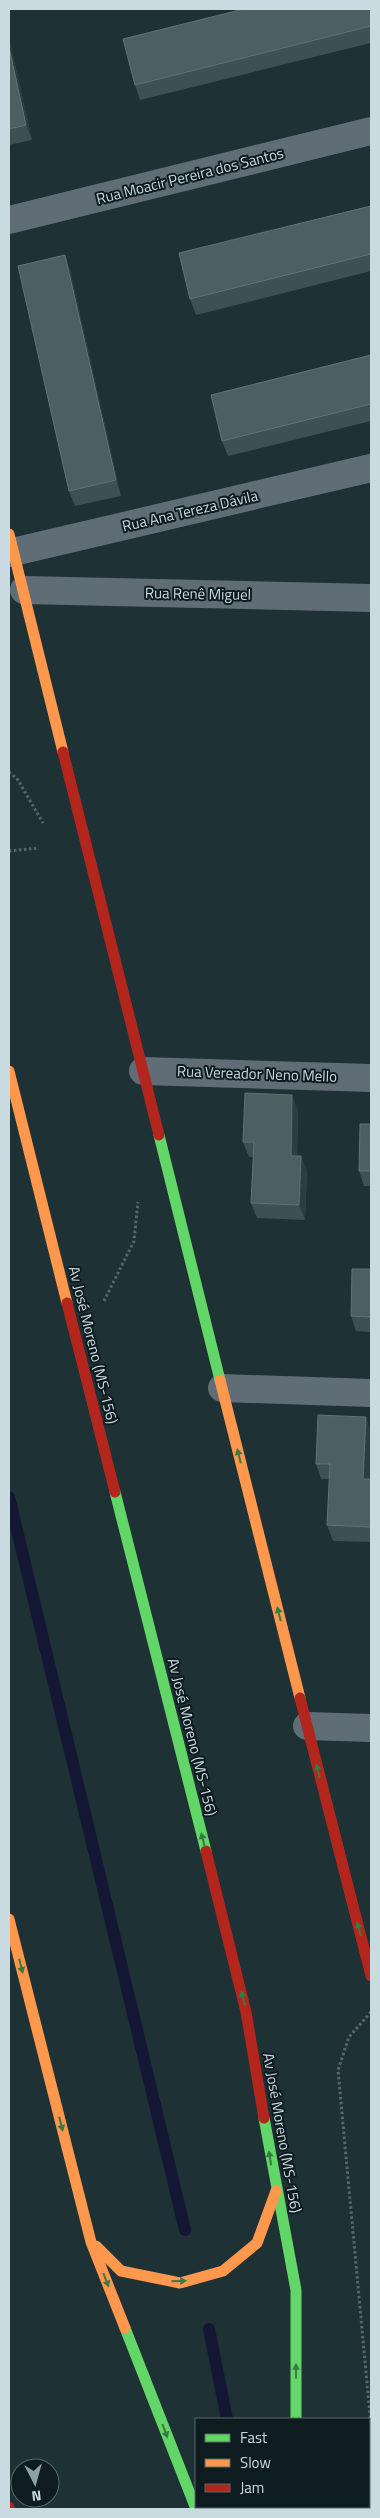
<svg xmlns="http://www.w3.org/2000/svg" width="380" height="2518" viewBox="0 0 380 2518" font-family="'Titillium Web',sans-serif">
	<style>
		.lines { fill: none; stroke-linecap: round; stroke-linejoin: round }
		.stream { stroke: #141733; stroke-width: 12 }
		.path { stroke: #5a666b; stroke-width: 3; stroke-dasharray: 2.5 2.5; stroke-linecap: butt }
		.street { stroke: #616d76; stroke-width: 28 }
		.fast { stroke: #63d668; stroke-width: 11 }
		.slow { stroke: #ff974d; stroke-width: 11 }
		.jam { stroke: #b3261e; stroke-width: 11 }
		.wall { fill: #3e5152 }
		.shaded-wall { fill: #2b3e40 }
		.building { fill: #4c6061; stroke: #607375 }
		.oneway { fill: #387944 }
		.labels { text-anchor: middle; stroke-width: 4; stroke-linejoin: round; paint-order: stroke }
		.street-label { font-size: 15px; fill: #c9dbe0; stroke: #0e1c1f }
	</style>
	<rect width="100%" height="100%" fill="#1e3135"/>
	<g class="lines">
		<!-- stream -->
		<path class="stream" d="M 9,1497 L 185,2230
			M 209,2329 L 227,2419
			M 244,2507 L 244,2509"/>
		<!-- path -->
		<path class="path" d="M 9,772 L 18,780 L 43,823
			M 9,851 L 39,848
			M 104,1301 L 134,1241 L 138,1202
			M 371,2012 L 349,2037 L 338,2070 L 371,2426"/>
		<!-- street -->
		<path class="street" d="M 9,220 L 371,131
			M 9,553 L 371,468
			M 24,590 L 371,598
			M 143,1071 L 371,1078
			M 222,1388 L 371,1393
			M 307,1726 L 371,1728"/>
		<!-- fast -->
		<path class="fast" d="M 159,1135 L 220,1380
			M 115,1492 L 206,1851
			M 264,2118 L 296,2290 L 296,2419
			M 125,2328 L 196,2509"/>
		<!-- slow -->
		<path class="slow" d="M 9,534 L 63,752
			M 9,1071 L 67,1303
			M 220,1380 L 300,1698
			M 9,1919 L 91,2242 L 125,2328
			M 96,2246 L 121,2271 L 180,2283 L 223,2271 L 257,2243 L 276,2191
			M 295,2507 L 295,2509"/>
		<!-- jam -->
		<path class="jam" d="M 63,752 L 159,1135
			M 67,1303 L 115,1492
			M 300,1698 L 371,1976
			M 206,1851 L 246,2012 L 264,2118
			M 9,2507 L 9,2509"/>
	</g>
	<!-- wall -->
	<path class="wall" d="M 371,9 L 371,43 L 140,100 L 135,85 Z
		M 9,38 L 32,140 L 9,145 Z
		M 371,206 L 371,271 L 196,315 L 190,299 Z
		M 70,270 L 121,496 L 75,506 L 69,491 Z
		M 371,355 L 371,421 L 228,456 L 222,441 Z
		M 298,1110 L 297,1156 L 301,1156 L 307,1171 L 305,1220 L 257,1218 L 251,1203 L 253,1157 L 249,1157 L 243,1142 Z
		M 371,1124 L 371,1186 L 364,1186 L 359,1171 Z
		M 371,1269 L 371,1332 L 356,1331 L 351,1316 Z
		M 371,1432 L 369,1479 L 371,1479 L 371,1542 L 333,1541 L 327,1525 L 329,1479 L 321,1479 L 316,1464 Z"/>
	<!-- shaded-wall -->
	<path class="shaded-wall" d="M 9,38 L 32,140 L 26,125 L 9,47 Z
		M 65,255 L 70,270 L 121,496 L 116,480 Z
		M 292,1095 L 298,1110 L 296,1171 L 291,1156 Z
		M 301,1156 L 307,1171 L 305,1220 L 299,1205 Z
		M 366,1417 L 371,1432 L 369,1494 L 363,1479 Z"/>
	<!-- building -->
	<path class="building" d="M 244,9 L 371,9 L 371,26 L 135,85 L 123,39 Z
		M 9,47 L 26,125 L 9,129 Z
		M 371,206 L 371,254 L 190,299 L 179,253 Z
		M 65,255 L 116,480 L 69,491 L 18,266 Z
		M 371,355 L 371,404 L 222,441 L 211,395 Z
		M 245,1093 L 292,1095 L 291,1156 L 301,1156 L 299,1205 L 251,1203 L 254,1142 L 243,1142 Z
		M 360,1124 L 371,1124 L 371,1171 L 359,1171 Z
		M 352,1269 L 371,1269 L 371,1317 L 351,1316 Z
		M 318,1415 L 366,1417 L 363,1479 L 371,1479 L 371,1527 L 327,1525 L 330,1464 L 316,1464 Z"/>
	<!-- one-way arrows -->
	<defs><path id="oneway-solid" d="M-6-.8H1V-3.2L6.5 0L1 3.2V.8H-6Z" transform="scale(1.25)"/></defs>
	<g class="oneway">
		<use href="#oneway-solid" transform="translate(239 1456) rotate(-104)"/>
		<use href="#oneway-solid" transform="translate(279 1614) rotate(-104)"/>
		<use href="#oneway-solid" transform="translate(318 1771) rotate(-105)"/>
		<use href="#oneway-solid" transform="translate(203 1840) rotate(-104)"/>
		<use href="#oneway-solid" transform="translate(359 1929) rotate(-105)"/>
		<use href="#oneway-solid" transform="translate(21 1966) rotate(76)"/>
		<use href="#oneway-solid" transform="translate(243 1998) rotate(-104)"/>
		<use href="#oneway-solid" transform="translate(61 2124) rotate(76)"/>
		<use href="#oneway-solid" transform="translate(270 2158) rotate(-99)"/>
		<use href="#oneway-solid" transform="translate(106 2280) rotate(69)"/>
		<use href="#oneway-solid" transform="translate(179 2281) rotate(-1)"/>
		<use href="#oneway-solid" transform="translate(296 2371) rotate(-90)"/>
		<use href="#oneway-solid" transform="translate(165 2431) rotate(69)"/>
	</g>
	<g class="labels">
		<!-- street labels -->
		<g class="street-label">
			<text transform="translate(190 176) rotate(-14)" y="5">Rua Moacir Pereira dos Santos</text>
			<text transform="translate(190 511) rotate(-13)" y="5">Rua Ana Tereza Dávila</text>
			<text transform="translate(198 594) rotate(1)" y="5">Rua Renê Miguel</text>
			<text transform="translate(257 1074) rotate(2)" y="5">Rua Vereador Neno Mello</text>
			<text transform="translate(93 1345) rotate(76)" y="5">Av José Moreno (MS-156)</text>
			<text transform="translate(192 1737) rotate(76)" y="5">Av José Moreno (MS-156)</text>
			<text transform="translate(282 2133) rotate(80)" y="5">Av José Moreno (MS-156)</text>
		</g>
	</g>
	<!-- border -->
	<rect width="380" height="2518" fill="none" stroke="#c9dbe0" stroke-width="20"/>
	<!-- legend -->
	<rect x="195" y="2418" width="175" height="90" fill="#0e1c1f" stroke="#59686c"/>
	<rect x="205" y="2434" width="25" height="8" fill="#63d668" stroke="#59686c"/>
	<text x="240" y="2443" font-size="15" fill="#c9dbe0">Fast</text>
	<rect x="205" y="2459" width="25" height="8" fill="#ff974d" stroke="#59686c"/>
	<text x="240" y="2468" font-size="15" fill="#c9dbe0">Slow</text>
	<rect x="205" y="2484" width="25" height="8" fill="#b3261e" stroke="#59686c"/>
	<text x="240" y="2493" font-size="15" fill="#c9dbe0">Jam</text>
	<!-- north arrow -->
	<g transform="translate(35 2483) rotate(174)"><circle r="24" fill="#0e1c1f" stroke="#59686c"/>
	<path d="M0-4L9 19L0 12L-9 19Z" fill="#8da0a4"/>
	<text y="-8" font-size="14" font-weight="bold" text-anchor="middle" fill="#c9dbe0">N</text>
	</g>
</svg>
